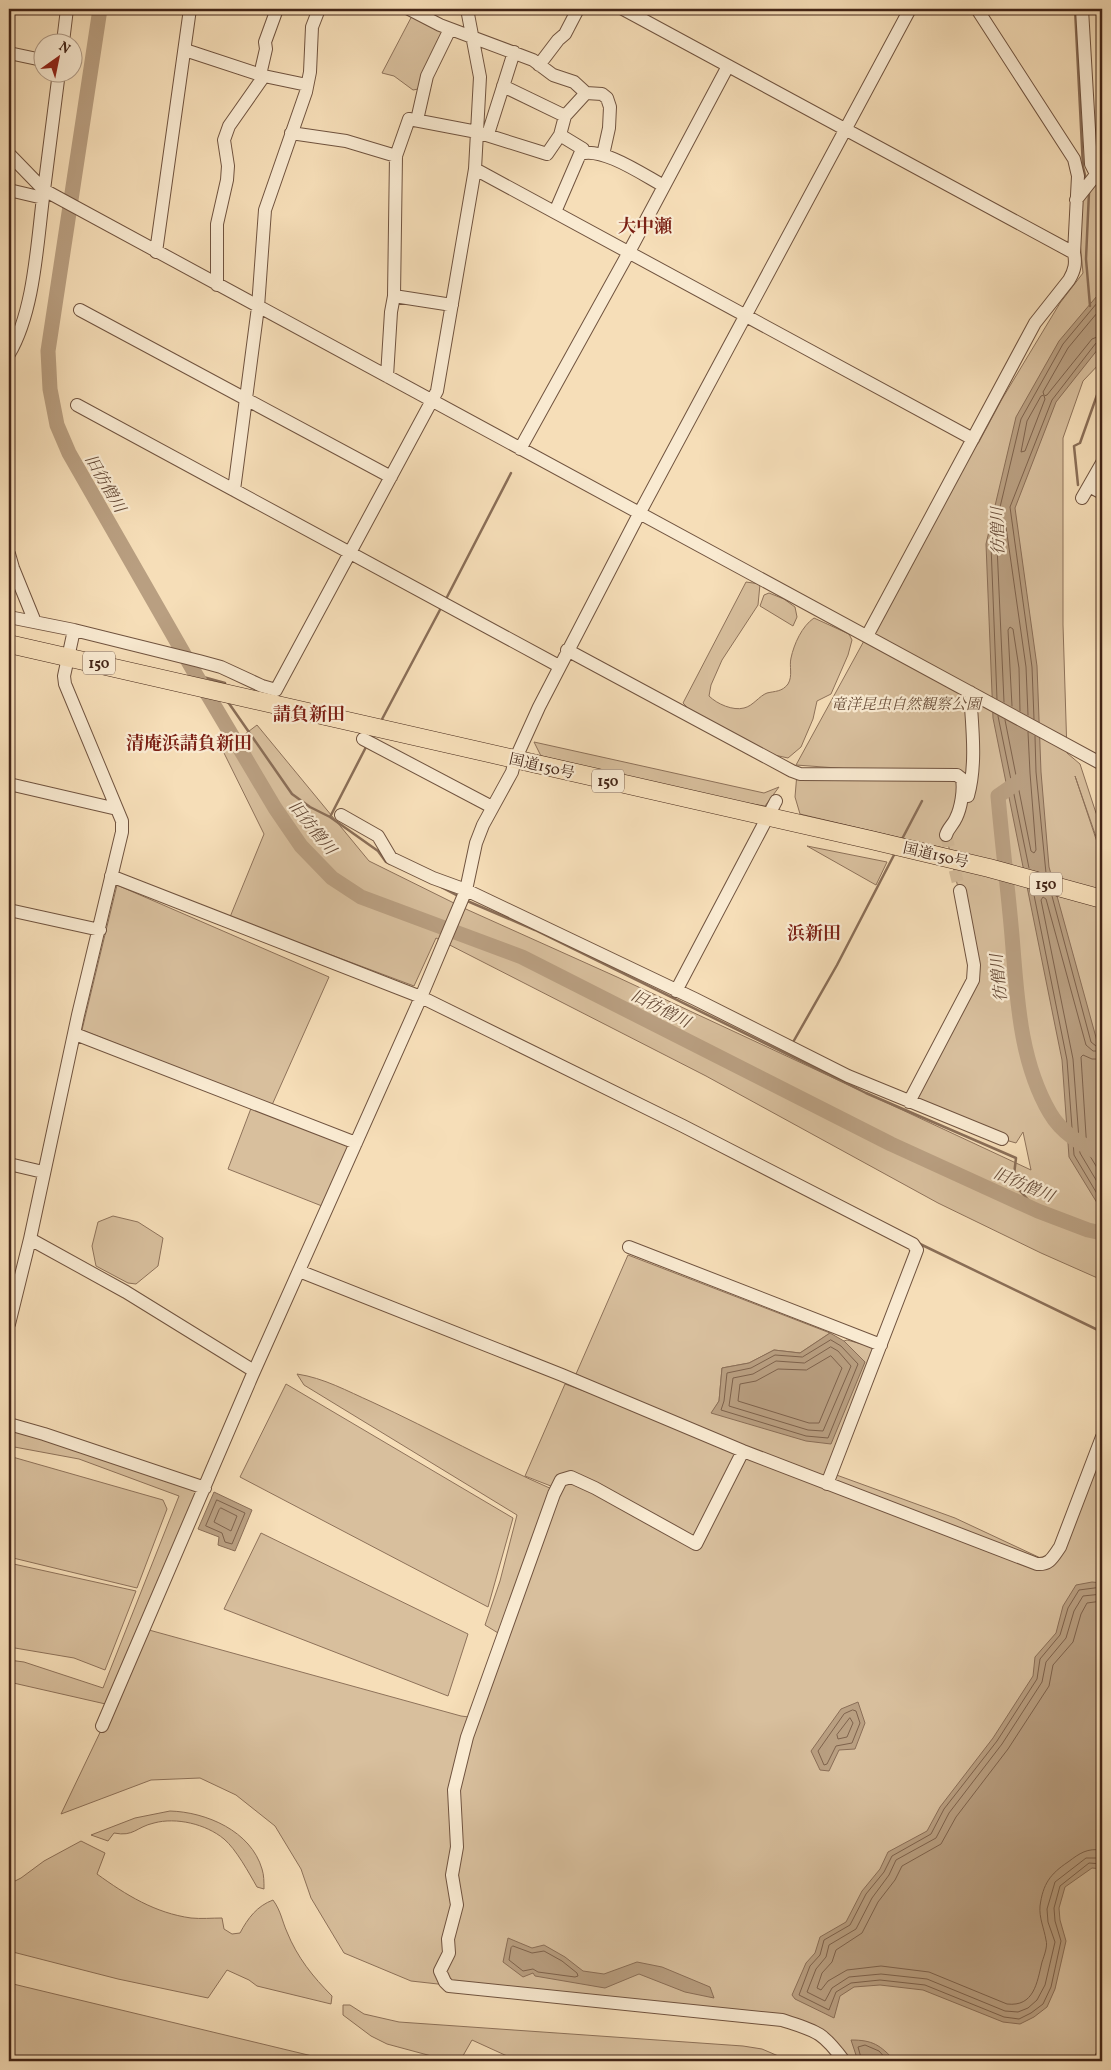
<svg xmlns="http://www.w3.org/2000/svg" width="1111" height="2070" viewBox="0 0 1111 2070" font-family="Vollkorn,'Noto Serif JP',serif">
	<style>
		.green { fill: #d8bf9d; stroke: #8e725a }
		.water { fill: #b99f81; stroke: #8a6e57 }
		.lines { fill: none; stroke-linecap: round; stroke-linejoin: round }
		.shore { stroke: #7e624c; stroke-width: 1 }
		.stream { stroke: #8a6e57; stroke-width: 2.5 }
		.river { stroke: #b99f81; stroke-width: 15 }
		.minor-tunnel { stroke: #d2b998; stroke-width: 12; stroke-dasharray: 12 6; stroke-linecap: butt }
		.minor-casing { stroke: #70533f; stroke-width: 14 }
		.highway-casing { stroke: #432517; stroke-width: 19 }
		.minor { stroke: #f9ead1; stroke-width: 12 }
		.highway { stroke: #f6deb8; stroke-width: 18 }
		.labels { text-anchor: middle; stroke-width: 4.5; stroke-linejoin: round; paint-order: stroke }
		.shield { fill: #f9ead1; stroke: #7a604f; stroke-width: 1 }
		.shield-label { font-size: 14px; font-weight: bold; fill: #432517 }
		.park-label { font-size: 15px; font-style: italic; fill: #684c38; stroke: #f9ead1 }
		.street-label { font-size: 15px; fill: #432517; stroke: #f9ead1 }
		.water-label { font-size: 16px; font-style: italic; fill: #664a37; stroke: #f9ead1 }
		.quarter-label { font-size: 18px; font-weight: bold; fill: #7a1f14; stroke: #f9ead1 }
	</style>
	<rect width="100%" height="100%" fill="#f6deb8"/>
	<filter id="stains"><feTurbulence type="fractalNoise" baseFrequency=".004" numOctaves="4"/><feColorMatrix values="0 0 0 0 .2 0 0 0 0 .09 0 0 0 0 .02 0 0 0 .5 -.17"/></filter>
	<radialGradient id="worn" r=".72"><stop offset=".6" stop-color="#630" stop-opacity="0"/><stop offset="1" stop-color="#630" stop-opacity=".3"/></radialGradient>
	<!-- green -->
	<path class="green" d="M 414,12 L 449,31 L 424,88 L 413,90 L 394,76 L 382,73 Z
		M 1096,174 L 1102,180 L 1102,361 L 1083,381 L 1063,438 L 1063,625 L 1067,753 L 1080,764 L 1096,813 L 1102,824 L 1102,854 L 1075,776 L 1102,857 L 1102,1280 L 1041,1253 L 938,1203 L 706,1076 L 436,938 L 414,986 L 230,917 L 264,834 L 223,751 L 257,725 L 369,861 L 468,910 L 617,977 L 1031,1170 L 1023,1132 L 1016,1143 L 1002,1139 L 916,1101 L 979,981 L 947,839 L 943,848 L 800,814 L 795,797 L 797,773 L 960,777 L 796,765 L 951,482 L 979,442 L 1002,399 L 1060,303 L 1083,273 L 1076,200 Z
		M 746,582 L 760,584 L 758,605 L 722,660 L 711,685 L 709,696 C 717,704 733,711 744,708 C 753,706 759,696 767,693 C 775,691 782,692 788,684 C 793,676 789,666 791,658 C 794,644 802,626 814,618 L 849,634 L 852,640 L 848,655 L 831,694 L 817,701 L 813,719 L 801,747 L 788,758 L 765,753 L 692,712 L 683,703 Z
		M 769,593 L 784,599 L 795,607 L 797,617 L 793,626 L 760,606 L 764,595 Z
		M 534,742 L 764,793 L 779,787 L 765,806 L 716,798 L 541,756 Z
		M 807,846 L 887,862 L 876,885 Z
		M 117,885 L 329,977 L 272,1105 L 82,1030 Z
		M 253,1103 L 356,1143 L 327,1208 L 228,1169 Z
		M 113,1216 L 138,1222 L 163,1238 L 158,1266 L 136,1284 L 128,1283 L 96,1266 L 92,1246 L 98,1222 Z
		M 628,1255 L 830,1333 L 800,1353 L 774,1350 L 749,1363 L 722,1368 L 719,1401 L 712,1413 L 865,1362 L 844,1341 L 847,1340 L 876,1348 L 831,1473 L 955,1518 L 1049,1562 L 1102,1445 L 1102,2061 L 837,2061 L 828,2034 L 796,2024 L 411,1981 L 344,1953 L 311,1898 L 301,1869 L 275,1826 L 236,1795 L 200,1778 L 151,1780 L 61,1814 L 149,1630 L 461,1716 L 477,1718 L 496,1669 L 498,1669 L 519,1595 L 503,1636 L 485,1625 L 500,1581 L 517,1515 L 304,1385 L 297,1374 C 324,1378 347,1391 372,1402 C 433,1430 492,1463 554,1490 L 556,1488 L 525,1476 L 565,1384 L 715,1439 L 576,1374 Z
		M 286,1384 L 513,1518 L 488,1607 L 240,1477 Z
		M 9,1424 L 197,1489 L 159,1594 L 110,1705 L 9,1682 L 9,1660 L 24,1662 L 103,1688 L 179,1496 L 79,1459 L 9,1446 Z
		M 9,1456 L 163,1500 L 167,1509 L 137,1588 L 9,1557 Z
		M 261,1533 L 468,1634 L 448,1696 L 224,1609 Z
		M 9,1563 L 136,1591 L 105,1670 L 74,1658 L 9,1647 Z
		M 170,1811 C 206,1812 251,1831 262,1869 C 264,1875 264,1882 264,1889 L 257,1887 C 249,1873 236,1849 224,1839 C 206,1824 176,1817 154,1823 C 136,1827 134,1837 114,1833 L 108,1841 L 91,1835 L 135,1818 Z
		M 81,1841 L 105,1853 L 97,1874 C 126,1895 155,1913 191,1918 C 201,1919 212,1918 222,1918 L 224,1929 L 232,1934 L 240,1933 C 248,1918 257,1906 273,1900 C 281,1911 282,1921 287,1932 C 297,1957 313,1977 332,1996 L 331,2004 L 257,1986 L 249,1980 L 227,1970 L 208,1998 L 118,1979 L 9,1951 L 9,1884 L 21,1878 L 44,1861 Z
		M 9,1983 L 333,2061 L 9,2061 Z
		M 343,2005 L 350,2005 L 364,2014 L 399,2022 L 743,2046 L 762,2049 L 790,2061 L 518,2061 L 472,2040 L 460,2061 L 450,2061 L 387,2044 L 371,2036 L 343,2015 Z"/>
	<!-- water -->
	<path class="water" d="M 1102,290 L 1102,344 L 1056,402 L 1015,508 L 1037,666 L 1041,772 L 1049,867 L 1097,1041 L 1102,1039 L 1102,1211 L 1069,1157 L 1062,1060 L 993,718 L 986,544 L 1016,417 L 1059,341 Z
		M 830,1333 L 844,1341 L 865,1362 L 831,1444 L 806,1441 L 711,1413 L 719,1401 L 722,1368 L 749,1363 L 774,1350 L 800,1353 Z
		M 214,1492 L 252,1510 L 235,1551 L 218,1545 L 219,1537 L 198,1529 Z
		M 1092,1582 L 1102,1583 L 1102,1869 L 1092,1868 L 1065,1887 L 1059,1908 L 1060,1920 L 1066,1941 L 1055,1989 L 1047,2007 L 1034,2017 L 1020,2024 L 1003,2022 L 923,1990 L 880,1985 L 854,1987 L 840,1996 L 834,2018 L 795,1999 L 792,1995 L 806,1963 L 815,1953 L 820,1937 L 846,1922 L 862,1891 L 880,1869 L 888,1852 L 927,1831 L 940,1807 L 993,1738 L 1033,1676 L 1035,1657 L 1056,1633 L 1063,1606 L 1076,1585 Z
		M 858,1702 L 865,1723 L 855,1749 L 839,1750 L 829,1771 L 820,1770 L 811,1751 L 841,1709 Z
		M 508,1938 L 532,1948 L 544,1945 L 565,1957 L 583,1971 L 604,1974 L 637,1962 L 662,1967 L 710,1987 L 714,1998 L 685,1992 L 639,1974 L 605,1988 L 535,1976 L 533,1973 L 523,1977 L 503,1962 Z
		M 851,2040 C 873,2040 880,2045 895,2061 L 858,2061 Z"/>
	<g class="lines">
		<!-- shore -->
		<path class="shore" d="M 1102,307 L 1068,348 L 1043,392 L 1044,395 L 1041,396 L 1027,421 L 1021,452 L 1025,451 L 1045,399 L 1044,396 L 1047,395 L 1092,339 L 1102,335
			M 997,699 L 991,545 L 1021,419 L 1063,344 L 1102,297
			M 1004,702 L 997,546 L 1001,527 L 1004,525 L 1006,527 L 1026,667 L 1028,715
			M 1012,706 L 1008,630 L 1010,627 L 1013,629 L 1019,668 L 1020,711
			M 998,716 L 1029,868
			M 1034,719 L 1032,667 L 1010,507 L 1052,400 L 1096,343 L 1102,341
			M 1005,720 L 1031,851 L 1034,853 L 1036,850 L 1030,773 L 1028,732
			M 1035,736 L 1036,772 L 1046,873
			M 1033,890 L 1067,1060 L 1074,1155 L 1102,1202
			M 1052,896 L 1091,1042 L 1096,1046 L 1102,1044
			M 1102,1051 L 1093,1051 L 1086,1045 L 1046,899 L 1043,897 L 1041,900 L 1073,1059 L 1080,1153 L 1102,1190
			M 1102,1059 L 1092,1059 L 1083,1055 L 1081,1057 L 1087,1151 L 1102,1176
			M 831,1340 L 841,1346 L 858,1364 L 828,1438 L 806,1436 L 721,1410 L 724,1401 L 727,1373 L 751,1368 L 775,1355 L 802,1357 Z
			M 831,1347 L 838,1351 L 851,1366 L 823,1431 L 808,1430 L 729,1406 L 733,1378 L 753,1374 L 776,1361 L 804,1363 Z
			M 831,1356 L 842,1368 L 819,1423 L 809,1423 L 738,1401 L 740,1384 L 756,1381 L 778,1369 L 806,1370 Z
			M 217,1500 L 245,1513 L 232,1544 L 225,1542 L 222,1533 L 206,1526 Z
			M 221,1508 L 237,1516 L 231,1531 L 214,1522 L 219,1510 Z
			M 1102,1587 L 1079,1590 L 1068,1608 L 1060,1635 L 1040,1659 L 1037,1679 L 997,1741 L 944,1809 L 931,1834 L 892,1856 L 884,1872 L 866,1894 L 850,1925 L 824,1940 L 820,1955 L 810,1966 L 799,1995 L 829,2010 L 836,1992 L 851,1983 L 880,1980 L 925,1985 L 1004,2017 L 1019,2019 L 1031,2013 L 1043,2004 L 1051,1987 L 1061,1941 L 1055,1921 L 1054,1908 L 1060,1886 L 1089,1863 L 1102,1864
			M 1102,1594 L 1083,1596 L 1074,1611 L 1066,1638 L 1046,1662 L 1042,1682 L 1002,1744 L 949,1813 L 936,1838 L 896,1860 L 889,1875 L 872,1898 L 856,1929 L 829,1945 L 826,1957 L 816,1969 L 807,1992 L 825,2001 L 832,1988 L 849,1977 L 881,1974 L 927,1979 L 1005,2011 L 1018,2012 L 1028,2008 L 1037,2000 L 1045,1985 L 1055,1942 L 1048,1922 L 1047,1909 L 1055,1882 L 1086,1858 L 1102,1858
			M 1102,1601 L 1087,1603 L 1081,1614 L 1073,1642 L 1053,1665 L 1049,1686 L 1008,1749 L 956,1817 L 941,1844 L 902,1866 L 895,1880 L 878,1902 L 862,1933 L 836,1950 L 832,1962 L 822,1973 L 817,1988 L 821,1990 L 828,1981 L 847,1970 L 881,1966 L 929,1972 L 1007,2004 C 1034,2007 1037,1983 1042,1962 C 1044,1956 1048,1946 1046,1940 C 1044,1928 1039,1918 1040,1906 C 1043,1884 1050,1874 1068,1862 C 1080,1853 1087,1848 1102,1850
			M 853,1710 L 856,1711 L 860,1723 L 852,1743 L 836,1746 L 827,1764 L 824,1765 L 818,1751 L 844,1714 Z
			M 850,1718 L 853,1723 L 847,1737 L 838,1739 L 837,1735 Z
			M 513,1946 L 532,1953 L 544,1951 L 562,1961 L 577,1973 L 578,1976 L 575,1977 L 538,1972 L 533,1969 L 523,1971 L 509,1960 L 511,1948 Z
			M 862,2061 L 858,2047 L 865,2045 L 879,2051 L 888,2061"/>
		<!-- stream -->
		<path class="stream" d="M 1075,9 L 1083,167 L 1086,179
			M 1089,192 L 1086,259 L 1090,306
			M 1078,485 L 1074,446 L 1080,443 L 1102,381
			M 446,599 L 511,473
			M 196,675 L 225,683 L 225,687
			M 228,702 L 292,794 L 310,807 L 330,817 L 378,851 L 386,862 L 390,864
			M 380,723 L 442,606
			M 330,817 L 367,745
			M 901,841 L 922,801
			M 441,887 L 458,896
			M 465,900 L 535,930 L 866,1093 L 1016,1158 L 1013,1183 L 1038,1211
			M 792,1044 L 837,965 L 895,853
			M 918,1243 L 1102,1332"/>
		<!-- river -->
		<path class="river" d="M 100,9 L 48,351 L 50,389 L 57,425 L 69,453 L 196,675 L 275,808 L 301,846 L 332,878 L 361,897 L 522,957 L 891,1144 L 1038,1211 L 1088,1230 L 1102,1233
			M 1021,780 L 998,796 C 1002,843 1008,889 1012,936 C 1017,995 1019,1060 1050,1113 C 1061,1132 1082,1146 1102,1154"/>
		<!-- minor-tunnel -->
		<path class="minor-tunnel" d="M 946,835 L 960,891"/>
		<defs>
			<path id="minor" d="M 409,9 L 440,25 L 533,60 L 553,75 L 574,82 L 586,93 L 602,94 L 607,98 L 610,107 L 609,128 L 603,155
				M 623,9 L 1074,253
				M 1082,9 L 1091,164 L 1096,174
				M 63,42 L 67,9
				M 185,50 L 264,76 L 307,85
				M 9,53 L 42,60
				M 539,65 L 558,40 L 565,34 L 578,9
				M 59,72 L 44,190 L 1102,764
				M 260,75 L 266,49 L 265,42 L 277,9
				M 565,116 L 586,93
				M 417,120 L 427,76 L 450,29
				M 291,133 L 346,141 L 396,156
				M 488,134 L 514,52
				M 560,135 L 583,149 L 584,152
				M 9,154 L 44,190 C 37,241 35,310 9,354
				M 475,169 L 973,439
				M 9,190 L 43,198
				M 1076,200 L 1102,167
				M 555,212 L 580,154 C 602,146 645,176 664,186
				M 156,252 L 190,9
				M 217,285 L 217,224 L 227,180 L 228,166 L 224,140 L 229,126 L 264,76
				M 394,296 L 452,305
				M 80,310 L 391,477
				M 387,376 L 391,312 L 394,296 L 396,156 L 409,119 L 477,132 L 547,154 L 560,135 L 565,116 L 503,86
				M 77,405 L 559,666
				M 520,449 L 629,252 L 728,66
				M 1089,486 L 1102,493
				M 234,490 L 258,307 L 265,210 L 306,92 L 310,72 L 312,27 L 319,9
				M 1082,498 L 1102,463
				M 9,554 L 13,568 L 35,622
				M 9,617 L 74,630 L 199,661 L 221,667 L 262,686 L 276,690 L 437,391 L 475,169 L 480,77 L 467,9
				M 867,636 L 1035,323 L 1069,280 C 1075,270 1076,263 1074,253 L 1078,176 L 1074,159 L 977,9
				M 567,650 L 792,771 L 800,774 L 957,775 L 962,779 C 964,790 961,808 956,818 C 953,825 948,828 946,835
				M 363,739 L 492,807
				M 9,784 L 117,809
				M 968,796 C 977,763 972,726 970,692
				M 341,815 L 378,836 L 391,858 L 433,878 L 466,890 L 695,999 L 848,1076 L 1002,1139
				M 111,876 L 421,997 L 683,1126 L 913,1244 L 917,1250 L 914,1258 L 827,1484
				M 9,910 L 100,930
				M 676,991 L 776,801
				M 75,1034 L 356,1143
				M 909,1102 L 973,980 L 974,965 L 960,891
				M 9,1164 L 43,1172
				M 30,1239 L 126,1292 L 254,1371
				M 629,1247 L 881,1345
				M 299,1271 L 562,1375 L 743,1451 L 1037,1564 C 1050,1565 1053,1557 1060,1547 L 1102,1437
				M 9,1324 L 30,1239 L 78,1015 L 122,832 L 122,821 L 65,684 L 64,676 L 74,630
				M 9,1424 L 44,1434 L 205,1488
				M 743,1451 L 696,1544 L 595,1488 L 571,1477 L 561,1480 L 554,1494 L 467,1737 L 454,1790 L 457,1847 L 452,1875 L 457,1905 L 448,1939 L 449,1953 L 440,1971 L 445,1982 L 449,1986 L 782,2020 C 816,2031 822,2031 844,2061
				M 102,1726 L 252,1376 L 421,997 L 466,890 L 476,843 L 483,825 L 512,772 L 515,760 L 539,707 L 639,514 L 910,9
				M 1100,2061 L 1102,2056"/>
			<path id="highway" d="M 9,644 L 871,840 L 989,868 L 1102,899"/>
		</defs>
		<!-- minor casing -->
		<use href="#minor" class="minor-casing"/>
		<!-- highway casing -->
		<use href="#highway" class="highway-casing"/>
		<!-- minor -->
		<use href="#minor" class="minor"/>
		<!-- highway -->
		<use href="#highway" class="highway"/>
	</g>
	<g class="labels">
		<!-- shield labels -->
		<g class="shield">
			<rect x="83" y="651.5" width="32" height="23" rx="4"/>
			<rect x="592" y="769.5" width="32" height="23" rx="4"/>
			<rect x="1030" y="872.5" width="32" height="23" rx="4"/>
		</g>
		<g class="shield-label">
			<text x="99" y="668">150</text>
			<text x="608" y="786">150</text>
			<text x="1046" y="889">150</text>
		</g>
		<!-- park labels -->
		<g class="park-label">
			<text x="906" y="709">竜洋昆虫自然観察公園</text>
		</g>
		<!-- street labels -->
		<g class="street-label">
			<text transform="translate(542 766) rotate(13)" y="5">国道150号</text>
			<text transform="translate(936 855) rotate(13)" y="5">国道150号</text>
		</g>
		<!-- water labels -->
		<g class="water-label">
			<text transform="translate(106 483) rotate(60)" y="6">旧彷僧川</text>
			<text transform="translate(997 531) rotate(-91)" y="6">彷僧川</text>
			<text transform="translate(313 827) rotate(51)" y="6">旧彷僧川</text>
			<text transform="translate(998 978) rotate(-96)" y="6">彷僧川</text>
			<text transform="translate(661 1008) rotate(27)" y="6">旧彷僧川</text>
			<text transform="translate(1024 1184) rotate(23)" y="6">旧彷僧川</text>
		</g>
		<!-- quarter labels -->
		<g class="quarter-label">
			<text x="645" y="232">大中瀬</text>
			<text x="309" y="720">請負新田</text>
			<text x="189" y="749">清庵浜請負新田</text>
			<text x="814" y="939">浜新田</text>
		</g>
	</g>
	<!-- margin -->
	<rect width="1111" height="2070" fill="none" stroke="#f6deb8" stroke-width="30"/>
	<rect x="10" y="10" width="1091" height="2050" fill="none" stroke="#432517" stroke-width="2.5"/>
	<rect x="15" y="15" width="1081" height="2040" fill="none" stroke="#432517"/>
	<!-- north arrow -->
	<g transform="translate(58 58) rotate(33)"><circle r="24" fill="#f9ead1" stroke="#b09b87"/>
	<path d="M0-4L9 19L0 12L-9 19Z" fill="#8f2418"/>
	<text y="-8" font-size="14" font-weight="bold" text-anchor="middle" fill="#432517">N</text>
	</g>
	<rect width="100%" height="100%" filter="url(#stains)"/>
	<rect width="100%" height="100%" fill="url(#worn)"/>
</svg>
